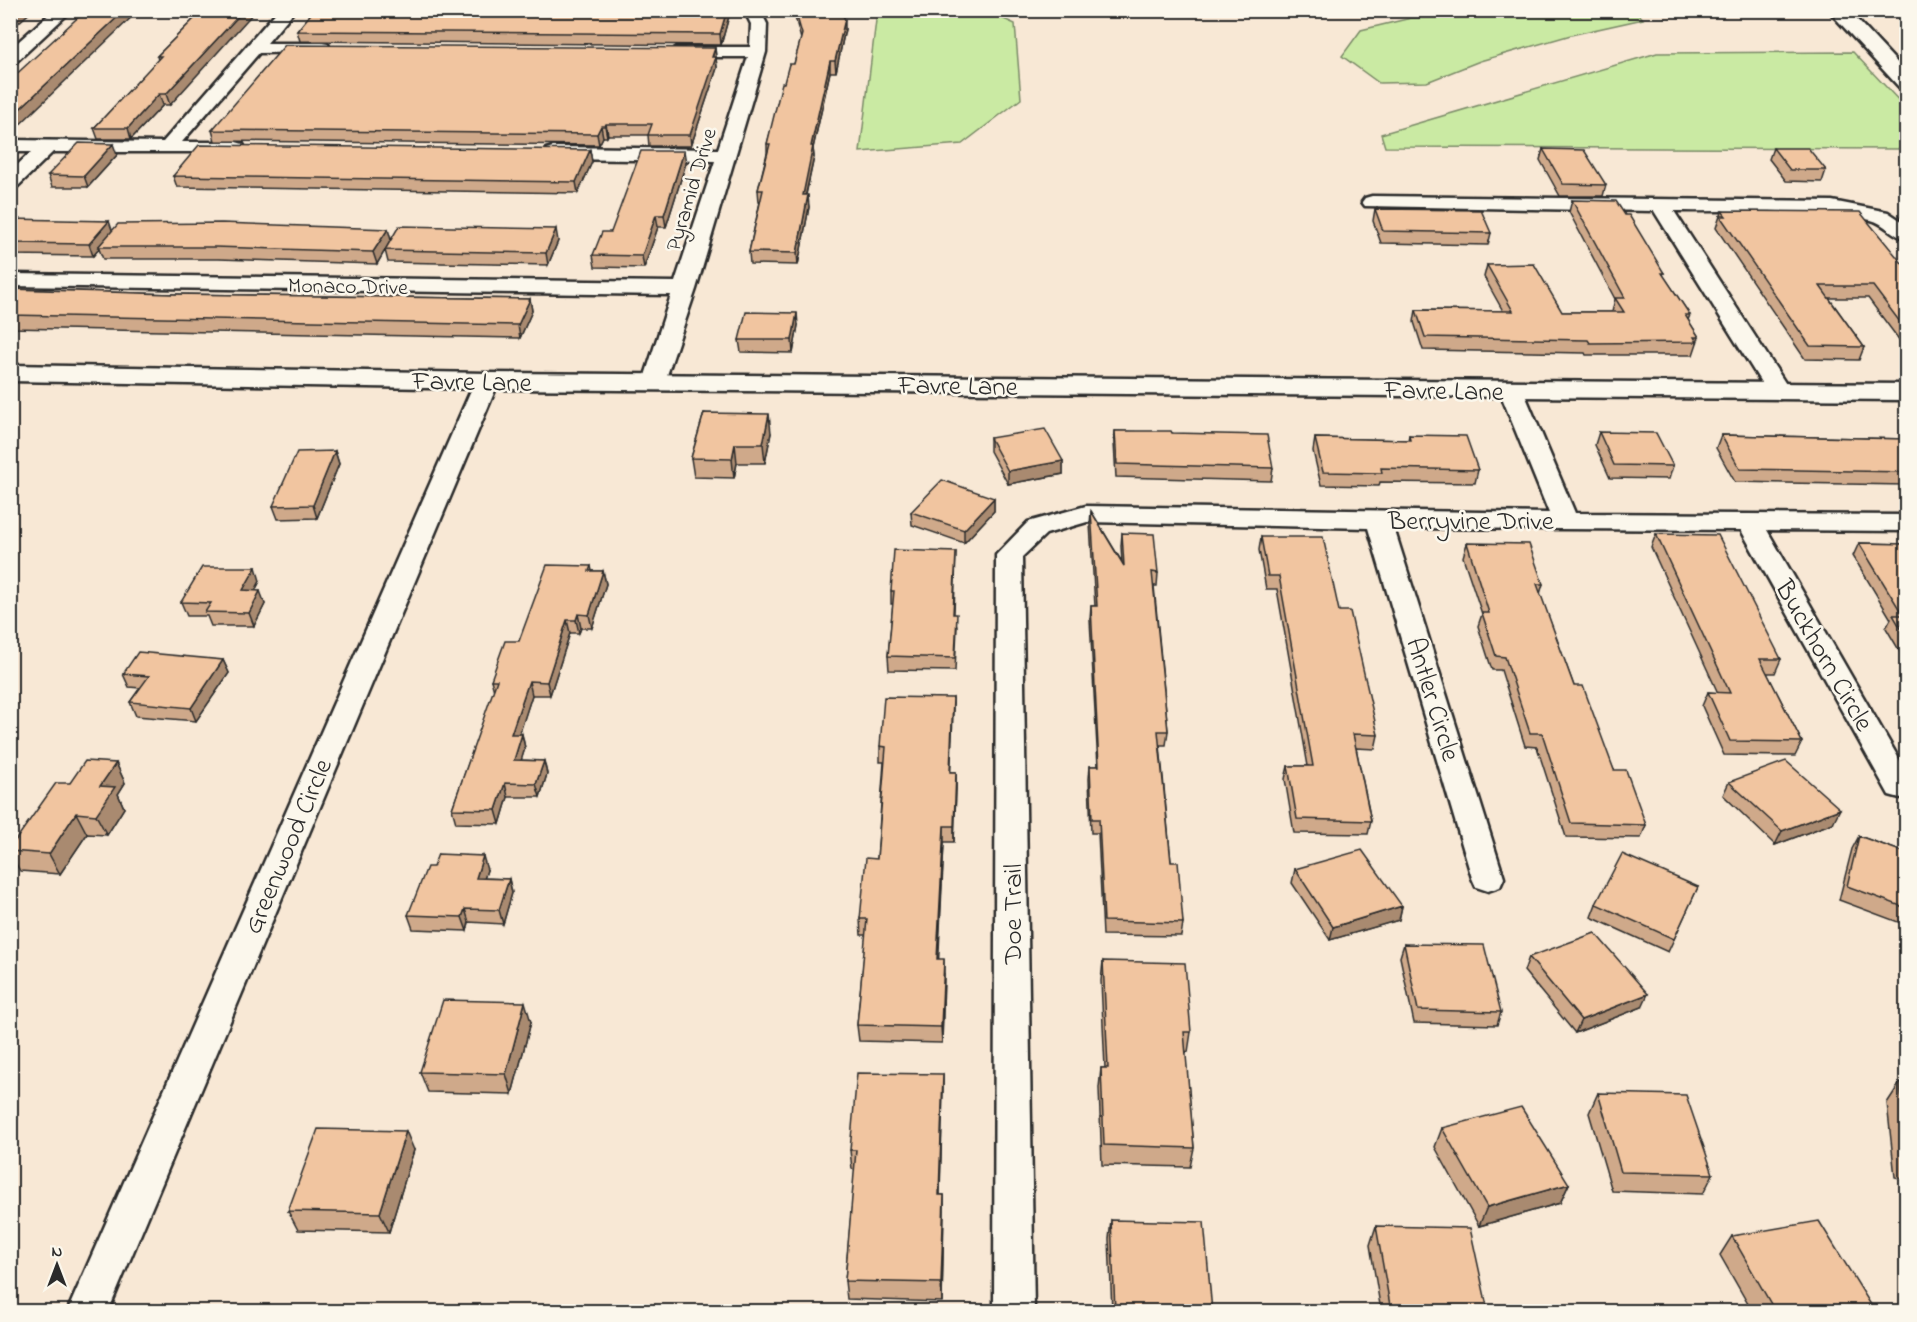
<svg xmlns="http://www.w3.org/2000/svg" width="1917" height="1322" viewBox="0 0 1917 1322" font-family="'Indie Flower',sans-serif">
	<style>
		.green { fill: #caeaa3; stroke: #7a8a67; stroke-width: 1.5 }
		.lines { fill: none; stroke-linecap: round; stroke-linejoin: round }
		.street-casing { stroke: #2b2b2b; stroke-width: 5 }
		.secondary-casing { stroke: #2b2b2b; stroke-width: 5 }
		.street { fill: #fbf7ec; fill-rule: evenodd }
		.secondary { fill: #fbf7ec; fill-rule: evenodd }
		.wall { fill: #cfa98a; stroke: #2b2b2b; stroke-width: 1.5 }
		.shaded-wall { fill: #a98a70; stroke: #2b2b2b; stroke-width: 1.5 }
		.building { fill: #f1c5a0; stroke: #2b2b2b; stroke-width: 1.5 }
		.labels { text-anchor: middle; stroke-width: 5; stroke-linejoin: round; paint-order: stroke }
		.far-street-label { font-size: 22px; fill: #2b2b2b; stroke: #fbf7ec }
		.street-label { font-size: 27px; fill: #2b2b2b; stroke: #fbf7ec }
	</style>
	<rect width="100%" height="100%" fill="#f8e8d5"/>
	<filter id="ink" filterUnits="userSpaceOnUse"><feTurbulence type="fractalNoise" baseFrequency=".0167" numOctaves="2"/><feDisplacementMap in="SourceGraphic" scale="12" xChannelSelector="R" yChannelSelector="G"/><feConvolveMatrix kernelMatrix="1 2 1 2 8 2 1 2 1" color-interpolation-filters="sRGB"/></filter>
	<g filter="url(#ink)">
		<!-- green -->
		<path class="green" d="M 873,11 L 986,11 L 1015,24 L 1021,99 L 962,144 L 860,152 L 877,12 Z
			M 1516,11 L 1636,11 L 1643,19 L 1571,35 L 1480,61 L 1427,82 L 1379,83 L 1342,56 L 1361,30 L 1411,18 L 1500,17 Z
			M 1853,52 L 1906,108 L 1906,149 L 1385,147 L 1381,134 L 1657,53 Z"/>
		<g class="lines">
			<defs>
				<path id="street" d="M 54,10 L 72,10 L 16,62 L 10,63 L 10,49 Z
					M 278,10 L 295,10 L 267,43 L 322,43 L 328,44 L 330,48 L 328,52 L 259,53 L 182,142 L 236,142 L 243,144 L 245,148 L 243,152 L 53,152 L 17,187 L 10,189 L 10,172 L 31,152 L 10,152 L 10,140 L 163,142 Z
					M 744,10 L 760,10 L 767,24 L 766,52 L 696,289 L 663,387 L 655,389 L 647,387 L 643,382 L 671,295 L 10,286 L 10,274 L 675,282 L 715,161 L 553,159 L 546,157 L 544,153 L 546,149 L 553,147 L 718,149 L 748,57 L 677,57 L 669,52 L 677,47 L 750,47 L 751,24 Z
					M 1372,196 L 1832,201 L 1888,212 L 1906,224 L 1906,239 C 1893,236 1884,223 1871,220 C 1806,207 1739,212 1674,211 L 1791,392 L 1787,397 L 1779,399 L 1771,397 L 1767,392 L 1654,211 L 1365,206 L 1362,202 L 1365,198 Z
					M 487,374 L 495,376 L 499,381 L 108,1312 L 67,1312 L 475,381 L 479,376 Z
					M 1511,383 L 1519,385 L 1523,390 L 1575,513 L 1906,515 L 1906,531 L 1767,530 L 1906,771 L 1906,796 L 1900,798 L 1889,795 L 1741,530 L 1394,528 L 1504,878 L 1500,887 L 1488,891 L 1476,887 L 1472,878 L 1368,528 L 1087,522 L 1046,534 L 1022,557 L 1034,1312 L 994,1312 L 996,555 L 1028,522 L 1086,506 L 1549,513 L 1499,390 L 1503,385 Z"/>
				<path id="secondary" d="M 1828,10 L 1848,10 L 1906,72 L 1906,89 L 1899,87 Z
					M 10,365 L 487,373 L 1906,384 L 1906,400 L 487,389 L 10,381 Z"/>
			</defs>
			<!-- street casing -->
			<use href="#street" class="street-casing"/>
			<!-- secondary casing -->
			<use href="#secondary" class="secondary-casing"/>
			<!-- street -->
			<use href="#street" class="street"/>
			<!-- secondary -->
			<use href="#secondary" class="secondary"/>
		</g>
		<!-- wall -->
		<path class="wall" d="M 203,10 L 170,105 L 163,105 L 131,139 L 98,139 L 94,128 L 158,60 L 157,56 Z
			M 314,10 L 615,10 L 615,12 L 687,13 L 685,10 L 729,10 L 729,16 L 721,45 L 300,41 L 297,31 Z
			M 793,10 L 839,10 L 845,29 L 836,72 L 830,72 L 813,148 L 814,157 L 806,195 L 809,207 L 798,265 L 750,264 L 749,252 L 760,202 L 759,202 L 758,190 L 767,153 L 767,144 L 784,83 L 794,64 L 801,39 Z
			M 715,48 L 717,68 L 691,146 L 649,146 L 648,135 L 608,135 L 607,137 L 603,137 L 599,145 L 215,141 L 212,130 Z
			M 1773,148 L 1826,170 L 1822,182 L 1786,181 L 1769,159 Z
			M 1543,149 L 1606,185 L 1603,196 L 1560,196 L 1540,160 Z
			M 590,150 L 592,162 L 578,193 L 177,187 L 173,176 Z
			M 117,155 L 88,187 L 52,187 L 48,175 Z
			M 686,163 L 666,227 L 658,227 L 644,268 L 595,267 L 593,255 L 611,232 Z
			M 1572,200 L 1664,273 L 1663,275 L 1690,315 L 1688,320 L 1699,337 L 1693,355 L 1586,355 L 1585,353 L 1423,350 L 1414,322 L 1416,310 L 1503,311 L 1484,277 L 1487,265 L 1562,312 L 1612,312 L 1615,299 L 1569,212 Z
			M 1375,209 L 1491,233 L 1488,245 L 1381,243 L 1373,221 Z
			M 1722,211 L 1906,268 L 1906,349 L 1868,298 L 1829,298 L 1864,347 L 1859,360 L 1805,359 L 1716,228 L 1720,216 L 1721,216 Z
			M 10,219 L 112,231 L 391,240 L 377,264 L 219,259 L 103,259 L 99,249 L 93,256 L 10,255 Z
			M 558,241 L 548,265 L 388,262 L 385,250 Z
			M 10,289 L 172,294 L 530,299 L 532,311 L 520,338 L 10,328 Z
			M 798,325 L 793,353 L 741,352 L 739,340 Z
			M 704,413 L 771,433 L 765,463 L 737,463 L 734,478 L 694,477 L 691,458 Z
			M 1115,431 L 1172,433 L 1273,468 L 1271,481 L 1116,477 L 1114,443 Z
			M 1599,432 L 1673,466 L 1669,479 L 1610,478 L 1595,445 Z
			M 1409,435 L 1478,470 L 1475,483 L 1380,482 L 1379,486 L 1321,485 L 1313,451 L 1315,438 L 1408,440 Z
			M 1721,435 L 1906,439 L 1906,485 L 1735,482 L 1716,448 Z
			M 990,438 L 1063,461 L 1063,474 L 1008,484 L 990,451 Z
			M 335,451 L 339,464 L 317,518 L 278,519 L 273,506 Z
			M 994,498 L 994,511 L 964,543 L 912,525 L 911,512 Z
			M 1091,511 L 1122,562 L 1121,546 L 1122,533 L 1158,573 L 1157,586 L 1154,586 L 1168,731 L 1166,745 L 1160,745 L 1171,862 L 1183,923 L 1181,936 L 1103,935 L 1098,833 L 1091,833 L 1089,779 L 1090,766 L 1098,766 L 1090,620 L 1091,606 L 1095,606 L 1090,524 Z
			M 1656,534 L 1781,659 L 1775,673 L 1767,673 L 1802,742 L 1795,756 L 1724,755 L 1702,706 L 1708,692 L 1718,693 L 1651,547 Z
			M 1261,537 L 1339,611 L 1378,735 L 1375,749 L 1356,748 L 1371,821 L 1368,834 L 1294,833 L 1285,779 L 1288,766 L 1308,766 L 1277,589 L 1266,589 L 1259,550 Z
			M 1467,543 L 1543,584 L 1540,594 L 1574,686 L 1614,770 L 1646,825 L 1641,838 L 1566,837 L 1537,747 L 1525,746 L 1501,670 L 1492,670 L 1478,626 L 1482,614 L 1463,557 Z
			M 1859,543 L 1906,544 L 1906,662 L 1886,628 L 1891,619 L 1853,556 Z
			M 956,552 L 954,614 L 957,627 L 955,671 L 889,670 L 888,656 L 893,604 L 891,604 L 891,591 Z
			M 591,566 L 592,571 L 603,571 L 606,584 L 592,628 L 581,628 L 579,633 L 570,633 L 550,695 L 532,695 L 519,734 L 522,734 L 525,748 L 521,760 L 544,761 L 547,774 L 540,797 L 508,797 L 500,824 L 456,823 L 452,809 L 494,691 L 491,680 L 519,641 Z
			M 260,581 L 255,591 L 265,604 L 254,626 L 211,626 L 207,616 L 187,616 L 181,602 Z
			M 223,660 L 229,673 L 196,721 L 136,716 L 130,702 L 140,688 L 129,687 L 123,674 Z
			M 953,698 L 950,772 L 956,772 L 956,788 L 954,842 L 944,842 L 938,959 L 944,974 L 942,1043 L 859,1041 L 857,1025 L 866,935 L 861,935 L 860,919 L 877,859 L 884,762 L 880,762 L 880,746 Z
			M 116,763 L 125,783 L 118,794 L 124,808 L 107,835 L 87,834 L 60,874 L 20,871 L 10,853 L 10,848 L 70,783 Z
			M 1729,782 L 1833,823 L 1775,845 L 1723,795 Z
			M 1859,836 L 1906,853 L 1906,925 L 1839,900 L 1852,849 Z
			M 1295,869 L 1402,906 L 1399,920 L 1330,940 L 1292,883 Z
			M 487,870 L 484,878 L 509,879 L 512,893 L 503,924 L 469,922 L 467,931 L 413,929 L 408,915 Z
			M 1698,887 L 1668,952 L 1591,917 L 1596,904 Z
			M 1404,944 L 1501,1012 L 1497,1025 L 1414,1023 L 1400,957 Z
			M 1529,957 L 1642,1007 L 1575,1033 L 1524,971 Z
			M 1103,961 L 1191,1032 L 1188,1052 L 1185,1051 L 1194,1148 L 1190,1167 L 1102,1165 L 1099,1088 L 1101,1068 L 1105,1068 L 1101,981 Z
			M 531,1022 L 512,1094 L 428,1092 L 420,1072 Z
			M 943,1074 L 940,1195 L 944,1195 L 942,1302 L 847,1299 L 845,1281 L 855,1170 L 852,1169 L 850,1150 Z
			M 1900,1083 L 1906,1085 L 1906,1180 L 1895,1177 L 1887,1103 Z
			M 1598,1093 L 1713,1174 L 1703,1194 L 1612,1191 L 1589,1113 Z
			M 1442,1128 L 1569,1184 L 1560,1203 L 1479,1226 L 1435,1147 Z
			M 414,1150 L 389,1232 L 298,1230 L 288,1211 Z
			M 1111,1220 L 1212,1311 L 1112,1311 L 1109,1239 Z
			M 1376,1226 L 1488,1311 L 1381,1311 L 1370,1245 Z
			M 1732,1236 L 1873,1308 L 1870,1311 L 1752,1311 L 1720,1255 Z"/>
		<!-- shaded-wall -->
		<path class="shaded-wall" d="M 17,10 L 33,10 L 10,30 L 10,16 Z
			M 125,10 L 139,10 L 10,134 L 10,118 Z
			M 244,10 L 256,10 L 170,105 L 166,94 Z
			M 727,10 L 729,10 L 729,16 L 721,45 L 720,34 Z
			M 845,19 L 845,29 L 836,72 L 835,61 Z
			M 715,48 L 717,68 L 691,146 L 690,135 Z
			M 830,61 L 830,72 L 813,148 L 814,157 L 803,207 L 803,195 L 811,146 Z
			M 159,94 L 163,105 L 131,139 L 128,128 Z
			M 606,124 L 608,135 L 607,137 L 605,126 Z
			M 601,126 L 603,137 L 599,145 L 597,134 Z
			M 113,144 L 117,155 L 88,187 L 84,176 Z
			M 590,150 L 592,162 L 578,193 L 576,182 Z
			M 684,151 L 686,163 L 666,227 L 664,215 Z
			M 808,195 L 809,207 L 798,265 L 797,253 Z
			M 656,215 L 658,227 L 644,268 L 642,256 Z
			M 109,221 L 113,233 L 98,247 L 99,249 L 93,256 L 89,244 Z
			M 388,229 L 391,240 L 377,264 L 373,252 Z
			M 556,229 L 558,241 L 548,265 L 546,253 Z
			M 530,299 L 532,311 L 520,338 L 518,325 Z
			M 797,313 L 798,325 L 793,353 L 792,340 Z
			M 769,414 L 771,433 L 765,463 L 763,444 Z
			M 735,444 L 737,463 L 734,478 L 732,459 Z
			M 335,451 L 339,464 L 317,518 L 313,505 Z
			M 1063,461 L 1063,474 L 1008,484 L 1008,471 Z
			M 994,498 L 994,511 L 964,543 L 964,530 Z
			M 256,567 L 260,581 L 248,604 L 243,590 Z
			M 603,571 L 606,584 L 592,628 L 589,615 Z
			M 260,591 L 265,604 L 254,626 L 249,613 Z
			M 578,614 L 581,628 L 579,633 L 576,620 Z
			M 567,620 L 570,633 L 550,695 L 547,682 Z
			M 223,660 L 229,673 L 196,721 L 191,708 Z
			M 529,681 L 532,695 L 515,748 L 511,734 Z
			M 953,698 L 953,714 L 950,788 L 950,772 Z
			M 522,734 L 525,748 L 517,774 L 514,760 Z
			M 544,761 L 547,774 L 540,797 L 536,784 Z
			M 116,763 L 125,783 L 118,794 L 124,808 L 107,835 L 96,815 L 100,786 Z
			M 956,772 L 956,788 L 954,842 L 954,826 Z
			M 505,783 L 508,797 L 500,824 L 496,810 Z
			M 1840,809 L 1833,823 L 1775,845 L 1782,831 Z
			M 76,813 L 87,834 L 60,874 L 49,854 Z
			M 944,826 L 944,842 L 938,974 L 937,959 Z
			M 483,856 L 487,870 L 480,892 L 476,878 Z
			M 509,879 L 512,893 L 503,924 L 499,910 Z
			M 1402,906 L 1399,920 L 1330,940 L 1333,927 Z
			M 465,909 L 469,922 L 467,931 L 462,917 Z
			M 944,959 L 944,974 L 942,1043 L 941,1027 Z
			M 1648,994 L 1642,1007 L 1575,1033 L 1581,1020 Z
			M 525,1002 L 531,1022 L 512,1094 L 506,1074 Z
			M 943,1074 L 943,1094 L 939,1214 L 939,1195 Z
			M 406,1131 L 414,1150 L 389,1232 L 380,1213 Z
			M 1569,1184 L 1560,1203 L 1479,1226 L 1487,1207 Z
			M 944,1195 L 944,1214 L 942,1302 L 941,1283 Z"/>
		<!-- building -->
		<path class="building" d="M 10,10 L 17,10 L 10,16 Z
			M 86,10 L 125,10 L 10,118 L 10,80 Z
			M 203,10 L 244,10 L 166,94 L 159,94 L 128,128 L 94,128 L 161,56 L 157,56 Z
			M 314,10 L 609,10 L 608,12 L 693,13 L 692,10 L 727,10 L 720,34 L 297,31 Z
			M 795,10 L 839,10 L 845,19 L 835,61 L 830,61 L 811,146 L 813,146 L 803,195 L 808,195 L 797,253 L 749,252 L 763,190 L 758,190 L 770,144 L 767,144 L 782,83 L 784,83 L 789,64 L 794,64 L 802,34 Z
			M 285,45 L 715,48 L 712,57 L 716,57 L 690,135 L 648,135 L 652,124 L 606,124 L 605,126 L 601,126 L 597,134 L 212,130 Z
			M 79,143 L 113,144 L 84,176 L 48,175 Z
			M 199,145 L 590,150 L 576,182 L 173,176 Z
			M 1773,148 L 1808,148 L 1826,170 L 1790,170 Z
			M 1543,149 L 1584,150 L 1606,185 L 1563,184 Z
			M 641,151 L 684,151 L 664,215 L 656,215 L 642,256 L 593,255 L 602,232 L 611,232 Z
			M 1572,200 L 1616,201 L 1625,215 L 1629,215 L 1664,273 L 1662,273 L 1690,315 L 1685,315 L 1699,337 L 1694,337 L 1697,342 L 1590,343 L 1588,340 L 1425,337 L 1416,310 L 1513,311 L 1487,265 L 1534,264 L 1562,312 L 1624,312 L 1615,298 L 1625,298 Z
			M 1375,209 L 1481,210 L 1491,233 L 1383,231 Z
			M 1722,211 L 1860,212 L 1906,268 L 1906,330 L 1873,286 L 1820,286 L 1864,347 L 1810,346 L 1720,216 L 1726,216 Z
			M 10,219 L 109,221 L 89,244 L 10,243 Z
			M 222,223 L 388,229 L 373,252 L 215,247 L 98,247 L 118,224 Z
			M 399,226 L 556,229 L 546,253 L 385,250 Z
			M 10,289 L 172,294 L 530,299 L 518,325 L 10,315 Z
			M 746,312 L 797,313 L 792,340 L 739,340 Z
			M 704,413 L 769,414 L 763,444 L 735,444 L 732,459 L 691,458 Z
			M 1045,429 L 1063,461 L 1008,471 L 990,438 Z
			M 1115,431 L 1171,431 L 1172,433 L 1267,435 L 1273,468 L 1117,464 Z
			M 1599,432 L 1656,433 L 1673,466 L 1614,465 Z
			M 1409,435 L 1466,436 L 1478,470 L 1381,468 L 1382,473 L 1323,472 L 1315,438 L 1410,440 Z
			M 1721,435 L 1906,439 L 1906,472 L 1740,469 Z
			M 335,451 L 313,505 L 273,506 L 297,452 Z
			M 942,480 L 994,498 L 964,530 L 911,512 Z
			M 1091,511 L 1124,566 L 1122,533 L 1154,534 L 1158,573 L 1152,572 L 1168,731 L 1158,731 L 1171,862 L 1178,862 L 1183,923 L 1104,921 L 1099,819 L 1092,819 L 1090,766 L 1099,766 L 1091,606 L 1097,606 Z
			M 1656,534 L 1718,535 L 1781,659 L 1760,659 L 1802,742 L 1730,741 L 1708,692 L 1730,693 Z
			M 1261,537 L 1323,537 L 1339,611 L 1350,611 L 1378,735 L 1353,734 L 1371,821 L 1297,819 L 1288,766 L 1313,766 L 1279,576 L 1268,576 Z
			M 1467,543 L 1529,544 L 1543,584 L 1537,584 L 1574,686 L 1583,686 L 1614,770 L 1626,770 L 1646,825 L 1571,823 L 1542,733 L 1530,733 L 1505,657 L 1496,656 L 1482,613 L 1489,613 Z
			M 1859,543 L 1906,544 L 1906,637 L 1893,615 L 1903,615 Z
			M 894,550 L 956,552 L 953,614 L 957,614 L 955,658 L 888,656 L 894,591 L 891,591 Z
			M 547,565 L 591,566 L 589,571 L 603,571 L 589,615 L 578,614 L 576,620 L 567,620 L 547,682 L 529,681 L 511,734 L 522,734 L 514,760 L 544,761 L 536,784 L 505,783 L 496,810 L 452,809 L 497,680 L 491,680 L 505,641 L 519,641 Z
			M 202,567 L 256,567 L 243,590 L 260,591 L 249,613 L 205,612 L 211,603 L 181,602 Z
			M 138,652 L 223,660 L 191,708 L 130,702 L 149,676 L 123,674 Z
			M 884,697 L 953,698 L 950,772 L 956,772 L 954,826 L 944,826 L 937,959 L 944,959 L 941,1027 L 857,1025 L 867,919 L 860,919 L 866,858 L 877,859 L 886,747 L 880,746 Z
			M 85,761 L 116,763 L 100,786 L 115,787 L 96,815 L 76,813 L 49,854 L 10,851 L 10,848 L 56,783 L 70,783 Z
			M 1786,761 L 1840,809 L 1782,831 L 1729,782 Z
			M 1859,836 L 1906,853 L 1906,908 L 1847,886 Z
			M 1362,850 L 1402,906 L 1333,927 L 1295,869 Z
			M 438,854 L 483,856 L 476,878 L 509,879 L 499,910 L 465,909 L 462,917 L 408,915 L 427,867 L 433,867 Z
			M 1622,854 L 1698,887 L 1674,939 L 1596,904 Z
			M 1595,933 L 1648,994 L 1581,1020 L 1529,957 Z
			M 1404,944 L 1484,945 L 1501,1012 L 1418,1010 Z
			M 1103,961 L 1185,963 L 1191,1032 L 1184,1032 L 1194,1148 L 1104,1145 L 1101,1068 L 1108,1068 Z
			M 443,1000 L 525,1002 L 506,1074 L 420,1072 Z
			M 857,1073 L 943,1074 L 939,1195 L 944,1195 L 941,1283 L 845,1281 L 856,1150 L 850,1150 Z
			M 1900,1083 L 1906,1085 L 1906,1140 Z
			M 1598,1093 L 1686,1095 L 1713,1174 L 1621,1172 Z
			M 1521,1107 L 1569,1184 L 1487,1207 L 1442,1128 Z
			M 318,1129 L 406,1131 L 380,1213 L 288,1211 Z
			M 1111,1220 L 1204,1222 L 1212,1311 L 1115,1310 Z
			M 1819,1221 L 1873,1308 L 1855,1311 L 1775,1311 L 1732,1236 Z
			M 1376,1226 L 1470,1228 L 1488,1311 L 1391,1311 Z"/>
	</g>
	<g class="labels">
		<!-- far-street labels -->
		<g class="far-street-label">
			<text transform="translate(690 189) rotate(-73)" y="8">Pyramid Drive</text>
			<text transform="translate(348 285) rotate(1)" y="8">Monaco Drive</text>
		</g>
		<!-- street labels -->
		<g class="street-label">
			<text transform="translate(472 381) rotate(1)" y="9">Favre Lane</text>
			<text transform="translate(958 385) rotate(1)" y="9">Favre Lane</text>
			<text transform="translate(1444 390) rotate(1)" y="9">Favre Lane</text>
			<text x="1471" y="529">Berryvine Drive</text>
			<text transform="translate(1825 655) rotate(60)" y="9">Buckhorn Circle</text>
			<text transform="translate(1434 699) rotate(73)" y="9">Antler Circle</text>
			<text transform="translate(287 846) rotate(-67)" y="9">Greenwood Circle</text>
			<text transform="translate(1012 914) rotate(-90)" y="9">Doe Trail</text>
		</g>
	</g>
	<!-- margin -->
	<rect width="1917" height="1322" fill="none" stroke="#fbf7ec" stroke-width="36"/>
	<rect x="18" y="18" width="1881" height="1286" fill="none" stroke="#2b2b2b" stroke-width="2" filter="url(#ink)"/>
	<!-- north arrow -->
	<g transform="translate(57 1265)" stroke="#fbf7ec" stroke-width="4.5" paint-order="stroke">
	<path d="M0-4.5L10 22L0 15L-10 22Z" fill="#2b2b2b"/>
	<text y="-9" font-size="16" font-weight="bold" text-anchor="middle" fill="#2b2b2b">N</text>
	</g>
</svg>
